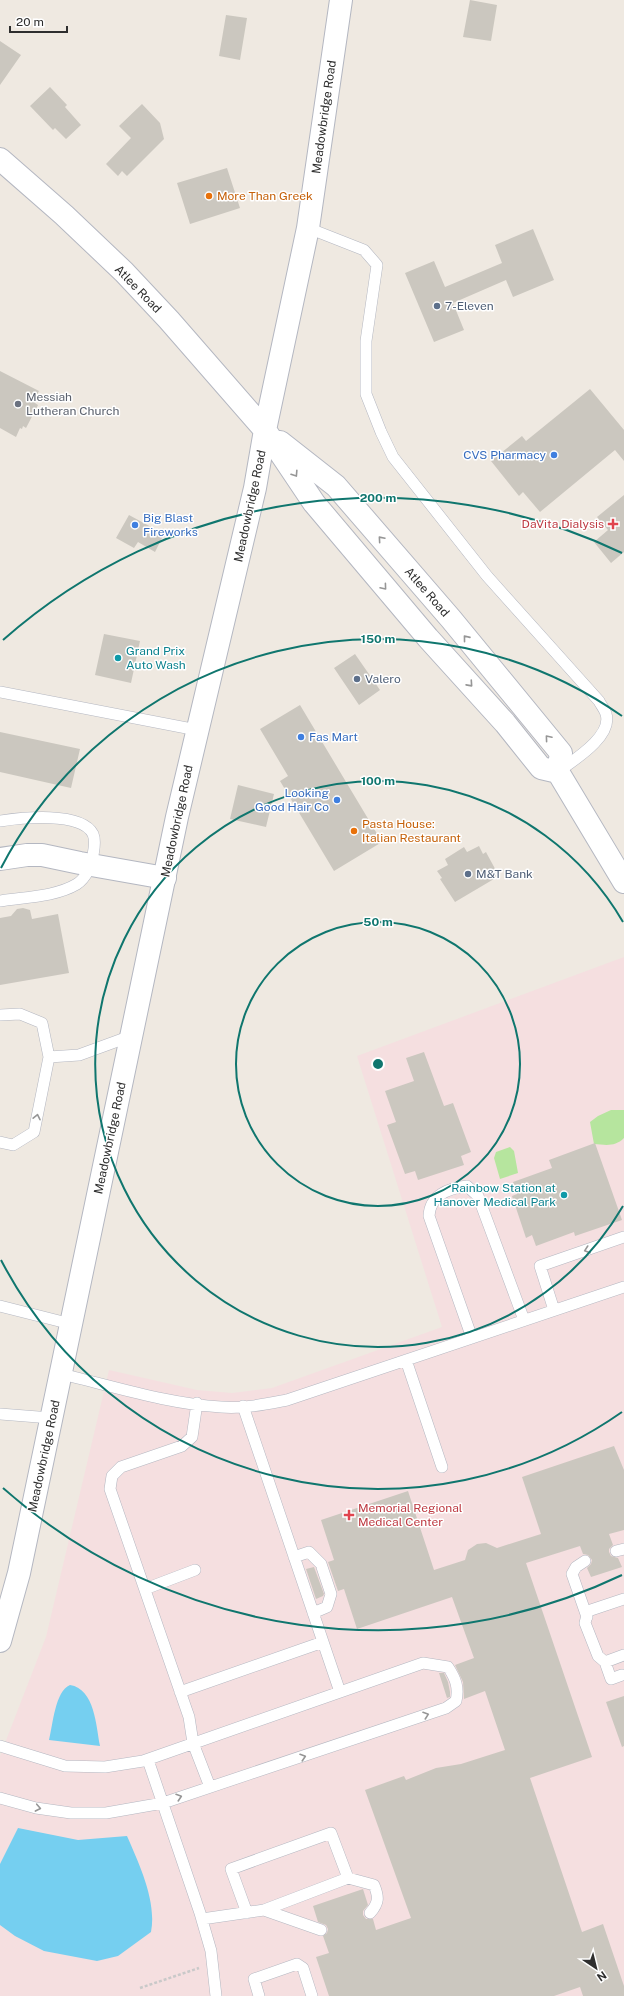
<svg xmlns="http://www.w3.org/2000/svg" width="624" height="1996" viewBox="0 0 624 1996" font-family="'Public Sans',sans-serif">
	<style>
		.medical { fill: #f5dfe0 }
		.green { fill: #b6e59e }
		.water { fill: #75cff0 }
		.building { fill: #cbc7bf }
		.lines { fill: none; stroke-linecap: round; stroke-linejoin: round }
		.lane-casing { stroke: #b4b7c1; stroke-width: 12 }
		.street-casing { stroke: #b4b7c1; stroke-width: 24 }
		.secondary-casing { stroke: #b4b7c1; stroke-width: 24 }
		.path { stroke: #c9c9c9; stroke-width: 2.5; stroke-dasharray: 3 2; stroke-linecap: butt }
		.lane { stroke: #fff; stroke-width: 11 }
		.street { stroke: #fff; stroke-width: 22 }
		.secondary { stroke: #fff; stroke-width: 22 }
		.oneway { stroke: #969696 }
		.ring { fill: none; stroke: #0f766e; stroke-width: 2 }
		.food-dot { fill: #e8710a; stroke: #fff; stroke-width: 1.5 }
		.service-dot { fill: #5c6f8a; stroke: #fff; stroke-width: 1.5 }
		.worship-dot { fill: #6b7280; stroke: #fff; stroke-width: 1.5 }
		.shop-dot { fill: #3f7fe0; stroke: #fff; stroke-width: 1.5 }
		.health-dot { fill: #e0444e; stroke: #fff; stroke-width: 1.5 }
		.culture-dot { fill: #0f9aa8; stroke: #fff; stroke-width: 1.5 }
		.labels { text-anchor: middle; stroke-width: 3; stroke-linejoin: round; paint-order: stroke }
		.street-label { font-size: 12px; fill: #2e2e2e; stroke: #fff }
		.food-label { font-size: 12px; fill: #c56008; stroke: #fff; text-anchor: start }
		.service-label { font-size: 12px; fill: #4e5e75; stroke: #fff; text-anchor: start }
		.worship-label { font-size: 12px; fill: #5b616d; stroke: #fff; text-anchor: start }
		.shop-label { font-size: 12px; fill: #366cbe; stroke: #fff; text-anchor: end }
		.health-label { font-size: 12px; fill: #be3a42; stroke: #fff; text-anchor: end }
		.culture-label { font-size: 12px; fill: #0d838f; stroke: #fff; text-anchor: start }
		.centre { fill: #0f766e; stroke: #fff; stroke-width: 2 }
		.ring-label { font-size: 12px; text-anchor: middle; font-weight: bold; fill: #0f766e; stroke: #fff; stroke-width: 3; stroke-linejoin: round; paint-order: stroke }
	</style>
	<rect width="100%" height="100%" fill="#efe9e1"/>
	<!-- medical -->
	<path class="medical" d="M 624,957 L 624,1996 L 0,1996 L 0,1756 L 46,1637 L 109,1370 L 197,1390 L 232,1393 L 272,1388 L 442,1327 L 357,1056 Z"/>
	<!-- green -->
	<path class="green" d="M 611,1110 L 624,1110 L 624,1138 C 615,1147 606,1145 594,1144 L 590,1122 L 598,1116 Z
		M 510,1147 L 514,1151 L 518,1173 L 500,1179 L 494,1158 L 496,1152 Z"/>
	<!-- water -->
	<path class="water" d="M 70,1685 C 95,1689 96,1726 100,1746 L 49,1740 C 53,1725 55,1691 70,1685 Z
		M 18,1828 L 78,1840 L 127,1836 C 139,1864 157,1901 151,1932 L 118,1956 L 97,1961 L 44,1951 L 15,1936 L 0,1925 L 0,1864 Z"/>
	<!-- building -->
	<path class="building" d="M 470,0 L 497,5 L 491,41 L 463,37 Z
		M 226,15 L 247,18 L 240,60 L 219,56 Z
		M 0,41 L 21,55 L 0,85 Z
		M 50,87 L 67,105 L 65,107 L 81,125 L 66,139 L 55,128 L 53,130 L 30,106 Z
		M 142,104 L 160,123 L 164,139 L 127,176 L 122,171 L 118,176 L 106,164 L 131,138 L 119,126 Z
		M 227,168 L 240,208 L 190,224 L 177,183 Z
		M 533,229 L 554,280 L 513,297 L 506,280 L 453,303 L 464,330 L 434,342 L 405,273 L 434,261 L 445,287 L 502,263 L 495,245 Z
		M 0,371 L 39,391 L 34,400 L 36,401 L 35,403 L 38,405 L 26,428 L 23,426 L 22,429 L 20,428 L 16,437 L 0,428 Z
		M 590,389 L 624,430 L 624,461 L 615,450 L 540,512 L 523,492 L 519,496 L 491,461 L 522,436 L 526,441 Z
		M 624,495 L 624,552 L 611,563 L 594,542 L 608,530 L 597,517 Z
		M 129,515 L 164,534 L 155,552 L 138,542 L 134,548 L 116,538 Z
		M 104,634 L 140,641 L 131,683 L 95,675 Z
		M 355,654 L 380,690 L 359,705 L 334,668 Z
		M 300,705 L 382,842 L 334,871 L 280,781 L 288,776 L 260,729 Z
		M 0,732 L 80,749 L 71,788 L 0,772 Z
		M 238,785 L 274,794 L 266,827 L 230,819 Z
		M 479,846 L 483,854 L 486,852 L 487,854 L 499,876 L 455,902 L 440,879 L 442,878 L 437,871 L 448,865 L 445,859 L 464,847 L 467,852 Z
		M 23,908 L 30,910 L 32,919 L 58,914 L 69,973 L 0,985 L 0,918 L 11,916 L 17,909 Z
		M 424,1052 L 444,1106 L 453,1103 L 471,1152 L 461,1156 L 464,1165 L 418,1180 L 415,1171 L 405,1174 L 387,1125 L 396,1122 L 385,1091 L 414,1081 L 406,1058 Z
		M 595,1143 L 622,1220 L 575,1236 L 574,1232 L 536,1246 L 532,1235 L 526,1238 L 512,1196 L 517,1194 L 513,1182 L 552,1168 L 549,1160 Z
		M 614,1446 L 624,1470 L 624,1530 L 609,1534 L 613,1545 L 609,1549 L 609,1552 L 611,1556 L 618,1558 L 622,1567 L 591,1577 L 587,1568 L 591,1564 L 592,1560 L 588,1555 L 583,1554 L 580,1546 L 526,1563 L 592,1757 L 530,1778 L 582,1932 L 603,1924 L 624,1986 L 624,1996 L 583,1996 L 580,1987 L 554,1996 L 329,1996 L 316,1957 L 329,1953 L 323,1936 L 327,1933 L 328,1929 L 326,1925 L 318,1922 L 313,1906 L 363,1889 L 368,1905 L 363,1911 L 363,1915 L 366,1919 L 373,1919 L 376,1930 L 411,1918 L 365,1790 L 404,1776 L 406,1780 L 436,1768 L 461,1764 L 505,1750 L 485,1691 L 464,1699 L 463,1682 L 455,1665 L 474,1658 L 452,1597 L 357,1629 L 344,1589 L 338,1591 L 328,1562 L 334,1560 L 321,1520 L 408,1491 L 434,1570 L 465,1560 L 468,1550 L 477,1544 L 486,1543 L 497,1548 L 541,1534 L 522,1477 Z
		M 314,1567 L 324,1594 L 323,1596 L 316,1599 L 306,1569 Z
		M 439,1673 L 444,1673 L 448,1682 L 450,1692 L 450,1697 L 447,1698 Z
		M 624,1696 L 624,1746 L 622,1747 L 606,1702 Z"/>
	<g class="lines">
		<defs>
			<path id="lane" d="M 308,228 L 364,250 L 377,265 L 366,341 L 366,394 L 381,432 L 393,457 L 487,576 L 599,701 C 601,705 605,710 606,714 C 613,736 574,760 559,771
				M 0,692 L 197,730
				M 0,821 C 21,818 81,811 93,834 C 96,841 94,849 93,855 C 92,865 86,878 77,884 C 55,897 25,897 0,901
				M 0,1015 L 20,1014 L 42,1023 L 49,1057 L 79,1055 L 131,1036
				M 0,1142 L 13,1145 L 34,1132 L 49,1057
				M 0,1306 L 71,1324
				M 554,1310 L 540,1266 L 624,1237
				M 472,1338 L 429,1216 C 430,1195 449,1188 467,1186 L 478,1196 L 524,1320
				M 406,1360 L 442,1467
				M 61,1374 C 113,1386 167,1404 221,1407 C 243,1409 266,1404 287,1400 L 624,1287
				M 197,1403 L 192,1437 L 182,1446 L 121,1467 L 112,1476 L 110,1489 L 189,1717 L 193,1743 L 210,1787
				M 243,1406 L 340,1692
				M 0,1414 L 51,1418
				M 616,1551 L 624,1549
				M 294,1557 L 309,1552 L 321,1564 L 331,1594 L 327,1607 L 313,1613
				M 585,1561 L 576,1567 L 572,1574 L 587,1617
				M 145,1589 L 195,1570
				M 624,1599 L 588,1611 L 585,1623 L 598,1656 L 605,1662 L 624,1655
				M 605,1662 L 611,1679 L 622,1675
				M 180,1692 L 323,1642
				M 0,1746 L 65,1766 L 105,1767 L 143,1761 L 423,1663 L 448,1667 C 456,1679 459,1688 456,1701 L 446,1708 L 163,1803 L 106,1813 L 71,1813 L 36,1808 L 0,1798
				M 148,1760 L 200,1913 L 211,1951 L 216,1996
				M 348,1878 L 374,1885 C 379,1897 379,1903 370,1913
				M 264,1910 L 321,1930
				M 202,1919 L 264,1910 L 348,1878 L 331,1833 L 231,1869 L 247,1913
				M 259,1996 L 254,1979 L 297,1964 L 303,1968 L 312,1996"/>
			<path id="street" d="M 0,859 L 27,855 L 42,855 L 80,863 L 165,878"/>
			<path id="secondary" d="M 0,159 L 64,215 L 124,272 L 169,320 L 265,430 L 314,503 L 428,638 L 505,723 L 541,768 L 558,772
				M 280,442 L 336,486 L 451,619 L 561,753 L 558,772 L 624,882
				M 0,1641 L 19,1573 L 177,817 L 255,488 L 265,430 L 308,228 L 341,0"/>
		</defs>
		<!-- lane casing -->
		<use href="#lane" class="lane-casing"/>
		<!-- street casing -->
		<use href="#street" class="street-casing"/>
		<!-- secondary casing -->
		<use href="#secondary" class="secondary-casing"/>
		<!-- path -->
		<path class="path" d="M 140,1988 L 199,1968"/>
		<!-- lane -->
		<use href="#lane" class="lane"/>
		<!-- street -->
		<use href="#street" class="street"/>
		<!-- secondary -->
		<use href="#secondary" class="secondary"/>
	</g>
	<!-- one-way arrows -->
	<defs><path id="oneway-chevron" d="M-2-3.5L2.5 0L-2 3.5" fill="none" stroke-width="1.6" stroke-linecap="round" stroke-linejoin="round"/></defs>
	<g class="oneway">
		<use href="#oneway-chevron" transform="translate(295 474) rotate(57)"/>
		<use href="#oneway-chevron" transform="translate(381 539) rotate(-131)"/>
		<use href="#oneway-chevron" transform="translate(384 587) rotate(50)"/>
		<use href="#oneway-chevron" transform="translate(466 638) rotate(-129)"/>
		<use href="#oneway-chevron" transform="translate(470 684) rotate(48)"/>
		<use href="#oneway-chevron" transform="translate(548 738) rotate(-130)"/>
		<use href="#oneway-chevron" transform="translate(37 1117) rotate(-78)"/>
		<use href="#oneway-chevron" transform="translate(587 1250) rotate(161)"/>
		<use href="#oneway-chevron" transform="translate(426 1715) rotate(-19)"/>
		<use href="#oneway-chevron" transform="translate(303 1757) rotate(-18)"/>
		<use href="#oneway-chevron" transform="translate(179 1797) rotate(-18)"/>
		<use href="#oneway-chevron" transform="translate(38 1808) rotate(11)"/>
	</g>
	<!-- distance rings -->
	<g class="ring">
		<circle cx="378" cy="1064" r="142"/>
		<path d="M623 1206A283 283 0 1 1 623 922"/>
		<path d="M622 1412A425 425 0 0 1 1 1260M1 868A425 425 0 0 1 622 716"/>
		<path d="M622 1575A566 566 0 0 1 3 1488M3 640A566 566 0 0 1 622 553"/>
	</g>
	<!-- markers -->
	<g class="food-dot">
		<circle cx="209" cy="196" r="4"/>
		<circle cx="354" cy="831" r="4"/>
	</g>
	<g class="service-dot">
		<circle cx="437" cy="306" r="4"/>
		<circle cx="357" cy="679" r="4"/>
		<circle cx="468" cy="874" r="4"/>
	</g>
	<circle class="worship-dot" cx="18" cy="404" r="4"/>
	<g class="shop-dot">
		<circle cx="554" cy="455" r="4"/>
		<circle cx="135" cy="525" r="4"/>
		<circle cx="301" cy="737" r="4"/>
		<circle cx="337" cy="800" r="4"/>
	</g>
	<g class="health-dot">
		<path d="M611 518h4v4h4v4h-4v4h-4v-4h-4v-4h4z"/>
		<path d="M347 1509h4v4h4v4h-4v4h-4v-4h-4v-4h4z"/>
	</g>
	<g class="culture-dot">
		<circle cx="118" cy="658" r="4"/>
		<circle cx="564" cy="1195" r="4"/>
	</g>
	<g class="labels">
		<!-- street labels -->
		<g class="street-label">
			<text transform="translate(324 117) rotate(-82)" y="4">Meadowbridge Road</text>
			<text transform="translate(138 289) rotate(46)" y="4">Atlee Road</text>
			<text transform="translate(250 506) rotate(-78)" y="4">Meadowbridge Road</text>
			<text transform="translate(427 592) rotate(49)" y="4">Atlee Road</text>
			<text transform="translate(177 821) rotate(-78)" y="4">Meadowbridge Road</text>
			<text transform="translate(110 1138) rotate(-78)" y="4">Meadowbridge Road</text>
			<text transform="translate(44 1456) rotate(-78)" y="4">Meadowbridge Road</text>
		</g>
		<!-- food labels -->
		<g class="food-label">
			<text x="217" y="200">More Than Greek</text>
			<text x="362" y="828">Pasta House:<tspan x="362" dy="14">Italian Restaurant</tspan></text>
		</g>
		<!-- service labels -->
		<g class="service-label">
			<text x="445" y="310">7-Eleven</text>
			<text x="365" y="683">Valero</text>
			<text x="476" y="878">M&amp;T Bank</text>
		</g>
		<!-- worship labels -->
		<g class="worship-label">
			<text x="26" y="401">Messiah<tspan x="26" dy="14">Lutheran Church</tspan></text>
		</g>
		<!-- shop labels -->
		<g class="shop-label">
			<text x="546" y="459">CVS Pharmacy</text>
			<text x="143" y="522" text-anchor="start">Big Blast<tspan x="143" dy="14">Fireworks</tspan></text>
			<text x="309" y="741" text-anchor="start">Fas Mart</text>
			<text x="329" y="797">Looking<tspan x="329" dy="14">Good Hair Co</tspan></text>
		</g>
		<!-- health labels -->
		<g class="health-label">
			<text x="604" y="528">DaVita Dialysis</text>
			<text x="358" y="1512" text-anchor="start">Memorial Regional<tspan x="358" dy="14">Medical Center</tspan></text>
		</g>
		<!-- culture labels -->
		<g class="culture-label">
			<text x="126" y="655">Grand Prix<tspan x="126" dy="14">Auto Wash</tspan></text>
			<text x="556" y="1192" text-anchor="end">Rainbow Station at<tspan x="556" dy="14">Hanover Medical Park</tspan></text>
		</g>
	</g>
	<circle cx="378" cy="1064" r="6" class="centre"/>
	<g class="ring-label">
		<text x="378" y="502">200 m</text>
		<text x="378" y="643">150 m</text>
		<text x="378" y="785">100 m</text>
		<text x="378" y="926">50 m</text>
	</g>
	<!-- north arrow -->
	<g transform="translate(596 1968) rotate(145)" stroke="#ffffff" stroke-width="3" paint-order="stroke">
	<path d="M0-3L7 15L0 10L-7 15Z" fill="#2e2e2e"/>
	<text y="-6" font-size="11" font-weight="bold" text-anchor="middle" fill="#2e2e2e">N</text>
	</g>
	<!-- scale -->
	<path d="M10 26v6h57v-6" fill="none" stroke="#2e2e2e" stroke-width="2"/>
	<text x="16" y="26" font-size="12" fill="#2e2e2e" stroke="#ffffff" stroke-width="3" paint-order="stroke">20 m</text>
</svg>
